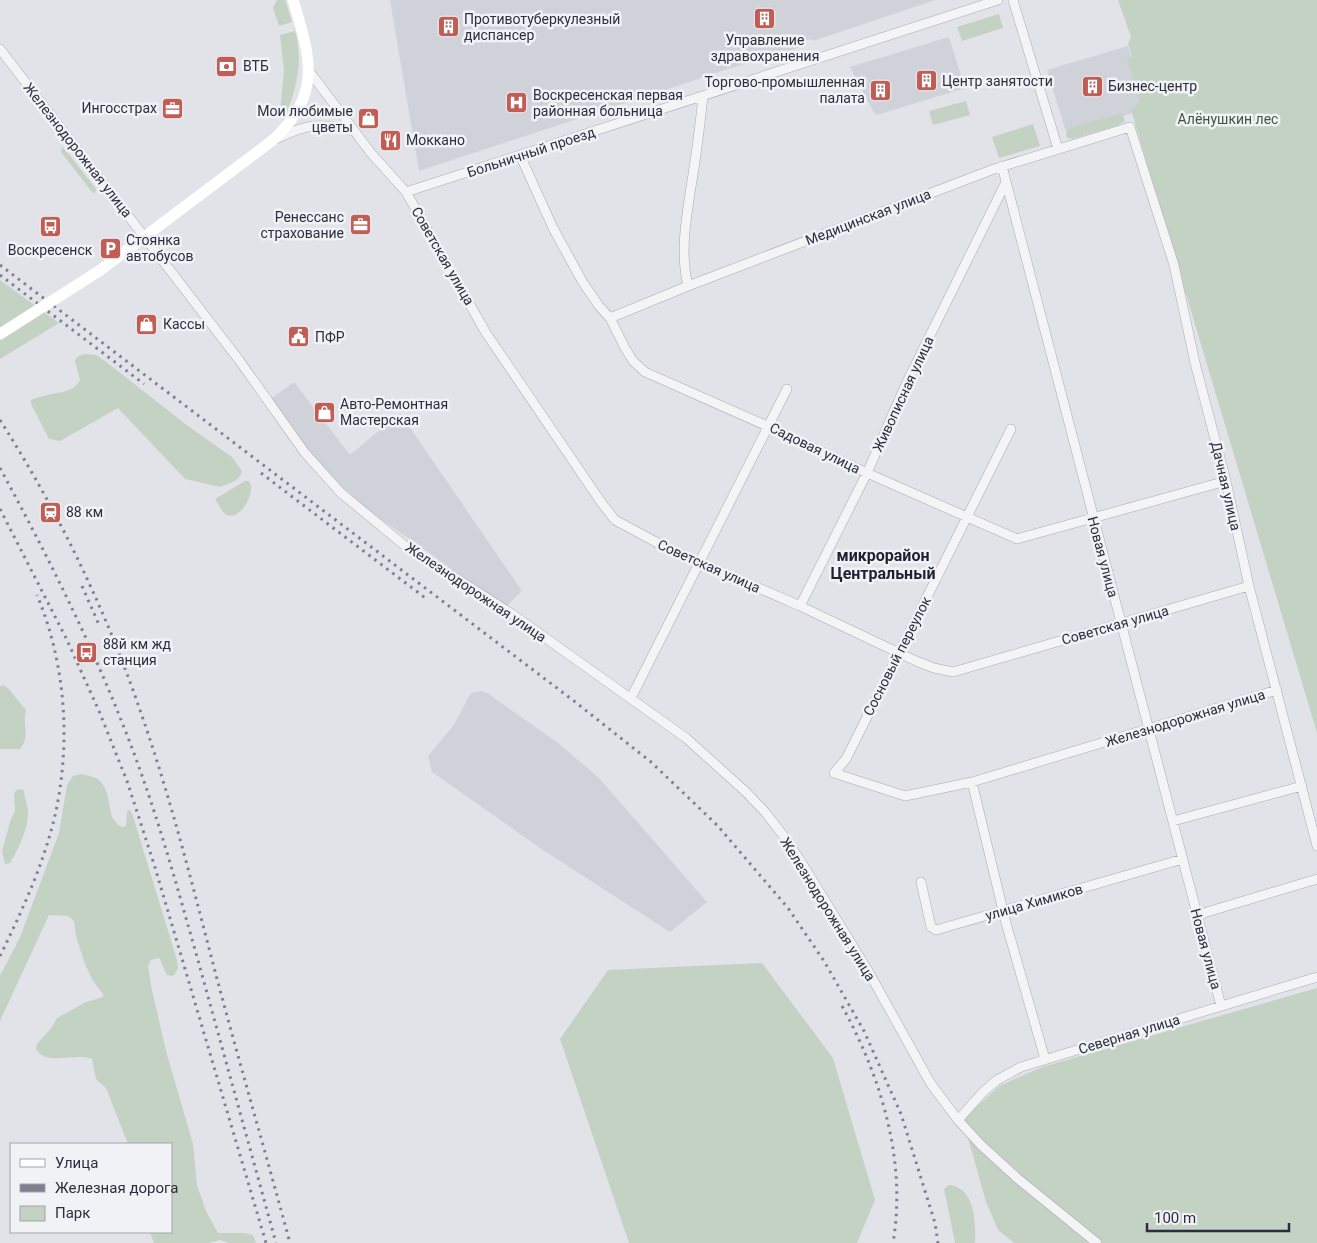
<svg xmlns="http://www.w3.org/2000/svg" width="1317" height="1243" viewBox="0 0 1317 1243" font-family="Roboto,sans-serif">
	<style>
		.built { fill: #d0d2da }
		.green { fill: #c4d2c4 }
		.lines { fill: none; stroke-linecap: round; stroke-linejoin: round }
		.street-casing { stroke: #a8a9b3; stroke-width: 10 }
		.street { stroke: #f4f4f7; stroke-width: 9 }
		.secondary { stroke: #fff; stroke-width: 11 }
		.rail { stroke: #7d8091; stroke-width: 3; stroke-dasharray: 2.5 5; stroke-linecap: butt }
		.secondary-bridge { stroke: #fff; stroke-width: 11 }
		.labels { text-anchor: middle; stroke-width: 5; stroke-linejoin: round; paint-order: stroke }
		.poi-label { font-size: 14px; fill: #2c2e3f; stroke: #f1f2f6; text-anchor: start }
		.park-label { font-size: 14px; fill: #3a593c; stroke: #f1f2f6 }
		.street-label { font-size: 14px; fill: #2c2e3f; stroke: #f1f2f6 }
		.quarter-label { font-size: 16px; font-weight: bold; fill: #1e2030; stroke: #f1f2f6 }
	</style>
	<rect width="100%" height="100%" fill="#e2e3e9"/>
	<!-- built -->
	<path class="built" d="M 390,0 L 935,0 L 813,41 L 812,39 L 797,43 L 798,48 L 763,58 L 761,54 L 754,56 L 755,61 L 701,77 L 701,78 L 419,171 Z
		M 949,37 L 965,88 L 877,115 L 873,111 L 850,67 Z
		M 1128,46 L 1144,101 L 1133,113 L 1066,132 L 1047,70 Z
		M 294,382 L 350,455 L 400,413 L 522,591 L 506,607 L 364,507 L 308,455 L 269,400 Z
		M 481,691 L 487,693 L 557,742 L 599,778 L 707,902 L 670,932 L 543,850 L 432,772 L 428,756 L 453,726 L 471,693 Z"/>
	<!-- green -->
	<path class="green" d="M 277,0 L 285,0 L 292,22 L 279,26 L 273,8 Z
		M 1118,0 L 1317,0 L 1317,733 L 1131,110 L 1140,101 L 1127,58 L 1132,57 L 1128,44 L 1131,37 Z
		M 999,14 L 1003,28 L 962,41 L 957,27 Z
		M 295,31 C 304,63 296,90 284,120 L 280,113 L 284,70 L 280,35 Z
		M 966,101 L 970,115 L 933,125 L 929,111 Z
		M 1122,113 L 1125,121 L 1119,125 L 1072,139 L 1066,137 L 1066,134 L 1069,128 Z
		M 1033,124 L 1040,146 L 999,158 L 992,137 Z
		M 62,148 L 65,149 L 96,189 L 95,193 L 92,192 L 61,152 Z
		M 0,280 L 59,323 L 0,359 Z
		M 84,354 L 96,355 L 105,361 L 188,426 L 232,457 L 242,471 L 240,476 L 235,481 L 220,487 L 185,479 L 118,408 L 60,441 L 49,439 L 31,404 L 31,400 C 36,398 42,396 47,395 C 59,392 73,393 80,380 L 75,361 L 77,357 Z
		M 245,481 L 249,481 C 257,492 240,521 227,515 C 222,513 218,503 215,499 Z
		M 3,685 L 8,688 L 26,710 C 22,726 31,735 20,749 L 0,749 L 0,686 Z
		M 81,774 C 87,775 96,777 100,781 C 114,795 104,818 122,827 L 126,826 L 127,811 L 130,810 L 133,816 L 177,960 L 178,969 L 173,976 L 167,975 C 163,969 163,964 159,958 L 151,960 L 148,966 L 152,990 L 166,1051 L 193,1144 L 197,1185 L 206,1211 L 218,1233 L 244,1233 L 253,1235 L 256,1243 L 229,1243 L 220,1240 L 209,1243 L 154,1243 L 150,1232 L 171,1232 L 171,1144 L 128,1144 L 106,1088 L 96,1079 L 92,1059 C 74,1052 47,1067 36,1049 L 37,1044 L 52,1027 L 57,1018 L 86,1002 L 103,997 L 103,994 L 93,981 L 85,964 L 76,936 L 74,921 L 68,916 L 49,915 L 0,1021 L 0,976 L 20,937 L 59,833 L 67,785 L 73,776 Z
		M 18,789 L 24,790 C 24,797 27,803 28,810 C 29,828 19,848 10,863 L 5,864 L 2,851 L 11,819 L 15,811 L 14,793 Z
		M 762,963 L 833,1058 L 875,1200 L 857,1243 L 629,1243 L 560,1039 L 608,970 Z
		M 1317,988 L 1317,1243 L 1014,1243 L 998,1230 L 986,1202 L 963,1120 L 999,1086 L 1042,1067 Z
		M 949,1185 C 975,1187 976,1223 975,1243 L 955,1243 L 944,1189 Z"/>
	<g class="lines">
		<defs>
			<path id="street" d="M 1013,0 L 1058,149
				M 0,49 L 239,360 L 305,453 L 341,493 L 404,545 L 512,614 L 686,738 L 746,792 L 765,812 L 786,839 L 805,868 L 867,969 L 931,1084 L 958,1120 L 981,1145 L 1017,1178 L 1097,1243
				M 309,71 L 371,153 L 406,192 L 486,333 L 601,502 L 615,520 L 669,549 L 800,606 L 916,661 L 934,668 L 953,672 L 1249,586
				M 276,139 C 306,124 321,122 354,131
				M 520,155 L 553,228 L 582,281 L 599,306 L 610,318 L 625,348 L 633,361 L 645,372 L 767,426 L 867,473 L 1017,539 L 1226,481
				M 1002,166 L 1221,1006
				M 406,192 L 998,0
				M 688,286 C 680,254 686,219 691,187 C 696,157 700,126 703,96
				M 610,318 L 688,286 L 994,169 L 1130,127 L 1174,265 L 1195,363 L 1226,481 L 1249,586 L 1317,846
				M 1011,429 L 846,759 L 834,773 L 905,796 L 972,782 L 1277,690
				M 800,606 L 867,473 L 906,384 L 1006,182
				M 631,698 L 787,389
				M 972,782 L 1006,923 L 1045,1059
				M 1173,821 L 1302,786
				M 921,882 L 931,927 L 936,930 L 1183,859
				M 1197,915 L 1317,879
				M 958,1120 L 983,1092 L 997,1080 L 1021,1067 L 1317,977"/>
		</defs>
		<!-- street casing -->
		<use href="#street" class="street-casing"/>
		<!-- street -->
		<use href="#street" class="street"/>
		<!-- secondary -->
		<path class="secondary" d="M 273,140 C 322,94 311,59 293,0"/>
		<!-- rail -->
		<path class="rail" d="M 0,265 L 574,701 L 651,762 L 717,825 L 788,908 L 824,961 L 864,1031 L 901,1114 L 935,1223 L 938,1243
			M 0,275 L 144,384
			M 0,420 C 58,511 106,610 141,713 C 171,799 193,887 216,975 C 240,1065 266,1154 290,1243
			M 0,468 C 46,553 90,640 125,730 C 156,808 178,890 201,971 C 226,1062 251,1152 276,1243
			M 261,473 L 428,600
			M 0,509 L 66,638 L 99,711 L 127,781 L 154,864 L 266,1243
			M 82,586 L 100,627
			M 0,956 C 23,909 45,861 56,811 C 71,739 65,662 37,595
			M 842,1006 C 881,1077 907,1161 893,1243"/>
		<!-- secondary-bridge -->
		<path class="secondary-bridge" d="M 0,334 L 99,271 L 273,140"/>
	</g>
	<!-- icons -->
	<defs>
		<symbol id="building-square" viewBox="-11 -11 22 22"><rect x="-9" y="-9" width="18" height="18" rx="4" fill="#c05d54" stroke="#f1f2f6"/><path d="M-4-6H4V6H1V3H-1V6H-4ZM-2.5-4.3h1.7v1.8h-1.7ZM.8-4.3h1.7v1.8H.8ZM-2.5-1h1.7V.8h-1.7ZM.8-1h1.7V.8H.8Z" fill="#fff"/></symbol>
		<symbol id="bank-square" viewBox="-11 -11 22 22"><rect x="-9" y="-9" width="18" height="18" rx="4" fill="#c05d54" stroke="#f1f2f6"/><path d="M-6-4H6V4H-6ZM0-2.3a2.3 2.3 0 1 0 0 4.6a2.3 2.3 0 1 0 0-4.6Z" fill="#fff"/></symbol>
		<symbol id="hospital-square" viewBox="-11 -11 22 22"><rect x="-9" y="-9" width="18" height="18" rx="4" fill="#c05d54" stroke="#f1f2f6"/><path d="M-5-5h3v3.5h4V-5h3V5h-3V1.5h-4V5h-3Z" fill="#fff"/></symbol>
		<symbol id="office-square" viewBox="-11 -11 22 22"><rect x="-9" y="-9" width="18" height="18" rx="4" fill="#c05d54" stroke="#f1f2f6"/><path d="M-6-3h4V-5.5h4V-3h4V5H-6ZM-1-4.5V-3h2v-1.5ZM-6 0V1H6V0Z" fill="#fff"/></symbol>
		<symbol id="shop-square" viewBox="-11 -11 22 22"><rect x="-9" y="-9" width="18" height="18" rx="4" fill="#c05d54" stroke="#f1f2f6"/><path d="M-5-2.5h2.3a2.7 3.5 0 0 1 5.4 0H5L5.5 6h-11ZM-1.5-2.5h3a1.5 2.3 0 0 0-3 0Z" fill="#fff"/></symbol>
		<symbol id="restaurant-square" viewBox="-11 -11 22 22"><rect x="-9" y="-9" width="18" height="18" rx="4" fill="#c05d54" stroke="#f1f2f6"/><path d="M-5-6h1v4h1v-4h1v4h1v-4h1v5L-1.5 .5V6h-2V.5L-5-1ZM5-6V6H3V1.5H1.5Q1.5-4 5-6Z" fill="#fff"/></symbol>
		<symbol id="bus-square" viewBox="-11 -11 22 22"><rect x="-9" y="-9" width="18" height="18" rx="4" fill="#c05d54" stroke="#f1f2f6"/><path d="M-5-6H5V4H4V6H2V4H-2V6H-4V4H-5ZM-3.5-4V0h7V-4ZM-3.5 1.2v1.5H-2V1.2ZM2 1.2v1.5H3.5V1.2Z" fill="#fff"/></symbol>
		<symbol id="parking-square" viewBox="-11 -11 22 22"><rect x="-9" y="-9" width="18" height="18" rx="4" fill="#c05d54" stroke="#f1f2f6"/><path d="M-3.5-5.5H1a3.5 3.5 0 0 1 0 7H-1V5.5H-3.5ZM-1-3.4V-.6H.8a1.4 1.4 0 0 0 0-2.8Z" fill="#fff"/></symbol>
		<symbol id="civic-square" viewBox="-11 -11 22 22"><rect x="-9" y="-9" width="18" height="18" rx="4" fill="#c05d54" stroke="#f1f2f6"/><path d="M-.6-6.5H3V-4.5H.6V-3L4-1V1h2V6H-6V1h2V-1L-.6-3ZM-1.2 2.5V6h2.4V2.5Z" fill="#fff"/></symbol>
		<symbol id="station-square" viewBox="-11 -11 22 22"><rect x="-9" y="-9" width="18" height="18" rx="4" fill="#c05d54" stroke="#f1f2f6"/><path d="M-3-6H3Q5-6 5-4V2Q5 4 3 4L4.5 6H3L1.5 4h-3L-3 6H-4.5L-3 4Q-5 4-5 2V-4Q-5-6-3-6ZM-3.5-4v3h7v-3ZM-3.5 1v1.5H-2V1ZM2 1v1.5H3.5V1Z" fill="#fff"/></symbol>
	</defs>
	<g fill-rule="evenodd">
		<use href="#building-square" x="752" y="6" width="25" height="25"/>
		<use href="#building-square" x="436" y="14" width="25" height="25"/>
		<use href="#bank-square" x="214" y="54" width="25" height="25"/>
		<use href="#building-square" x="914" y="68" width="25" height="25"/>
		<use href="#building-square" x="1080" y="74" width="25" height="25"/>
		<use href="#building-square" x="868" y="78" width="25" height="25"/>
		<use href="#hospital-square" x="504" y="90" width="25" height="25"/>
		<use href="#office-square" x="160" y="96" width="25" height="25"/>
		<use href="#shop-square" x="356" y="106" width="25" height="25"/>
		<use href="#restaurant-square" x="378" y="128" width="25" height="25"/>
		<use href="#office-square" x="348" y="212" width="25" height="25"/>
		<use href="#bus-square" x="38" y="214" width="25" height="25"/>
		<use href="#parking-square" x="98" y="236" width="25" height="25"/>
		<use href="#shop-square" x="134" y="312" width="25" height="25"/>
		<use href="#civic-square" x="286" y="324" width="25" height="25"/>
		<use href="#shop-square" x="312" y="400" width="25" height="25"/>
		<use href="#station-square" x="38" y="500" width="25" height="25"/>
		<use href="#bus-square" x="74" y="640" width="25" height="25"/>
	</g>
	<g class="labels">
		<!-- poi labels -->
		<g class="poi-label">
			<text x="464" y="24">Противотуберкулезный<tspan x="464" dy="16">диспансер</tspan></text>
			<text x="765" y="45" text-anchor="middle">Управление<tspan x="765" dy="16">здравохранения</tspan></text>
			<text x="243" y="71">ВТБ</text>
			<text x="942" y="86">Центр занятости</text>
			<text x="865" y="87" text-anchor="end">Торгово-промышленная<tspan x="865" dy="16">палата</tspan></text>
			<text x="1108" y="91">Бизнес-центр</text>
			<text x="533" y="100">Воскресенская первая<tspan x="533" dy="16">районная больница</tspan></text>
			<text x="157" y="113" text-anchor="end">Ингосстрах</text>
			<text x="353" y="116" text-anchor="end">Мои любимые<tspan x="353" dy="16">цветы</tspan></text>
			<text x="406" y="145">Моккано</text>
			<text x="344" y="222" text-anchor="end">Ренессанс<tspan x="344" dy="16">страхование</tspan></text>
			<text x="126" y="245">Стоянка<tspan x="126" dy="16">автобусов</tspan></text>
			<text x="50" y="255" text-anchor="middle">Воскресенск</text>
			<text x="163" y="329">Кассы</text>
			<text x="315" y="342">ПФР</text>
			<text x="340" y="409">Авто-Ремонтная<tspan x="340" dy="16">Мастерская</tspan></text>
			<text x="66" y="517">88 км</text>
			<text x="103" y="649">88й км жд<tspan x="103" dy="16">станция</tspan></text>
		</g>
		<!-- park labels -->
		<g class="park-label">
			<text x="1228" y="124">Алёнушкин лес</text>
		</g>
		<!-- street labels -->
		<g class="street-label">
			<text transform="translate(78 150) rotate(52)" y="5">Железнодорожная улица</text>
			<text transform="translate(531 152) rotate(-18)" y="5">Больничный проезд</text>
			<text transform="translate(868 217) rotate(-21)" y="5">Медицинская улица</text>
			<text transform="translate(443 256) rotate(60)" y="5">Советская улица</text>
			<text transform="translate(903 394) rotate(-65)" y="5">Живописная улица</text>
			<text transform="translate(815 448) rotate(26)" y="5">Садовая улица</text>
			<text transform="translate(1226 486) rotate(77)" y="5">Дачная улица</text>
			<text transform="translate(1103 557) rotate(75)" y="5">Новая улица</text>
			<text transform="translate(709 566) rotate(24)" y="5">Советская улица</text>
			<text transform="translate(476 592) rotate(34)" y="5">Железнодорожная улица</text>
			<text transform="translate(1115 625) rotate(-16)" y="5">Советская улица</text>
			<text transform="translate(897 656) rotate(-63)" y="5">Сосновый переулок</text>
			<text transform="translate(1185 718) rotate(-17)" y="5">Железнодорожная улица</text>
			<text transform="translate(1034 902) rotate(-16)" y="5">улица Химиков</text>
			<text transform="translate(828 909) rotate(58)" y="5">Железнодорожная улица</text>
			<text transform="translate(1206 949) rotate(75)" y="5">Новая улица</text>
			<text transform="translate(1129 1034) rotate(-17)" y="5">Северная улица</text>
		</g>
		<!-- quarter labels -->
		<g class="quarter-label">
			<text x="883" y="561">микрорайон<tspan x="883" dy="18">Центральный</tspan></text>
		</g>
	</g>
	<!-- legend -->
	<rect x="10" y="1143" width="162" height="90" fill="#f1f2f6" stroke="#a2a4ad"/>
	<rect x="20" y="1159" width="25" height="8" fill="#ffffff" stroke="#a2a4ad"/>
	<text x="55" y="1168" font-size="15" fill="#2c2e3f">Улица</text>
	<rect x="20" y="1184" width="25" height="8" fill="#7d8091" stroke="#a2a4ad"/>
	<text x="55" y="1193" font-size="15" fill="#2c2e3f">Железная дорога</text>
	<rect x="20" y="1206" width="25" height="15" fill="#c4d2c4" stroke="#a2a4ad"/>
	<text x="55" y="1218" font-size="15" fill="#2c2e3f">Парк</text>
	<!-- scale -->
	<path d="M1147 1223v8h142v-8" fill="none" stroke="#2c2e3f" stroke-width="2.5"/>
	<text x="1154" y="1223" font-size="15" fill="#2c2e3f" stroke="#f1f2f6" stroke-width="4" paint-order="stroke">100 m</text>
</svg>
